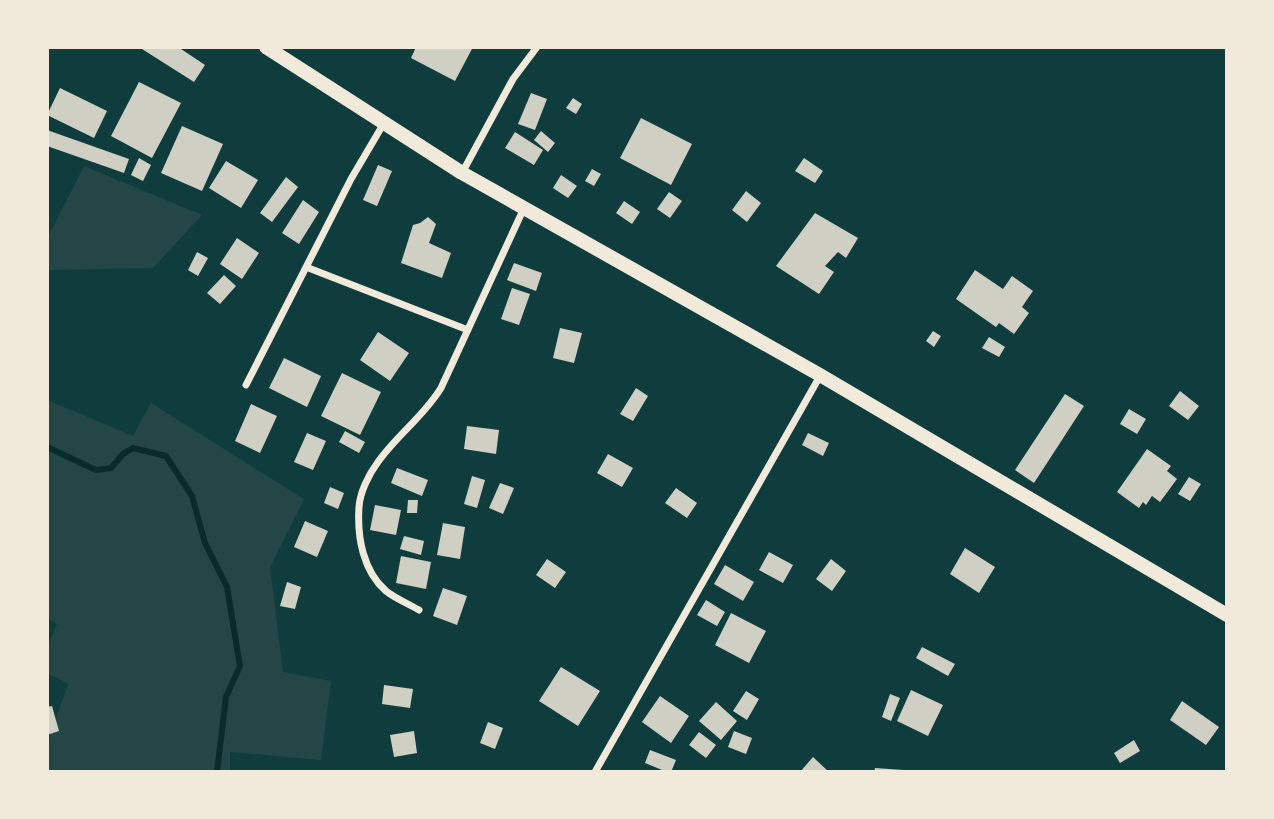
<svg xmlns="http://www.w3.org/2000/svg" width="1274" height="819" viewBox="0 0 1274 819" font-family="Quicksand,sans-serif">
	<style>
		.green { fill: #244646 }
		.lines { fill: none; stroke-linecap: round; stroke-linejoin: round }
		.stream { stroke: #0a2a2b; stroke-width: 6 }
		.building { fill: #cfcfc3 }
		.minor { stroke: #f1e9da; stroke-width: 7 }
		.secondary { stroke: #f1e9da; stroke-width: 14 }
	</style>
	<rect width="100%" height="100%" fill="#0f3d3e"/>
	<!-- green -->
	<path class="green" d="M 84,166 L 202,215 L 153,268 L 47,270 L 47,239 Z
		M 47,400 L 133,436 L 151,403 L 304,499 L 270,567 L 283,672 L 331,681 L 321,760 L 230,752 L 230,772 L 47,772 L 47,744 L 68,684 L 47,673 L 47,647 L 57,624 L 47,618 Z"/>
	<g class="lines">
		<!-- stream -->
		<path class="stream" d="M 47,447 L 96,470 L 111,468 L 123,454 L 133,448 L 166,456 L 192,496 L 205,543 L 227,587 L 240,666 L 226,697 L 217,772"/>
	</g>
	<!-- building -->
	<path class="building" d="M 144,47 L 178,47 L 205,65 L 194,82 L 142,49 Z
		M 416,47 L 473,47 L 455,81 L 411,58 Z
		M 139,82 L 181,103 L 152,158 L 111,136 Z
		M 60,88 L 107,111 L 94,138 L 47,115 Z
		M 531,93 L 547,99 L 535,130 L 518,124 Z
		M 573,98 L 582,104 L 576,114 L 566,108 Z
		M 641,118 L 692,144 L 671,185 L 620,158 Z
		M 182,126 L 223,144 L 202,191 L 161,173 Z
		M 47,130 L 129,159 L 124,173 L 47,146 Z
		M 541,131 L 555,143 L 548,152 L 534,140 Z
		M 515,132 L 543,150 L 534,165 L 505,148 Z
		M 139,158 L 151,165 L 143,181 L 131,175 Z
		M 804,158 L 823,171 L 815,183 L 795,171 Z
		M 226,161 L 258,180 L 241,208 L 209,188 Z
		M 378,165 L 392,171 L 377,206 L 363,200 Z
		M 592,169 L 601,174 L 594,186 L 585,181 Z
		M 561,175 L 577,186 L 568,198 L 553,188 Z
		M 286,177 L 298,187 L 272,222 L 260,213 Z
		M 746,191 L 761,203 L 747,222 L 732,210 Z
		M 669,192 L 682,201 L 670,218 L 657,209 Z
		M 303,200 L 319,212 L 299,244 L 282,233 Z
		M 624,201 L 640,212 L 632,224 L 616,213 Z
		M 815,213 L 858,238 L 846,258 L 838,252 L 825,266 L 834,272 L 819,294 L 776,266 Z
		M 428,217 L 436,224 L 429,243 L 451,253 L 442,278 L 401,263 L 413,225 L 420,223 Z
		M 237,238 L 259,253 L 242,279 L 220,264 Z
		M 197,252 L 208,258 L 198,276 L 188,270 Z
		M 514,263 L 542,273 L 536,291 L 507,280 Z
		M 975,270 L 1003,289 L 1012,276 L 1033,291 L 1022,307 L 1029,313 L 1014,334 L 999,323 L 996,327 L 956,299 Z
		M 224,275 L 236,286 L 220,304 L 207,293 Z
		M 512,288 L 530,294 L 519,325 L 501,319 Z
		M 560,328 L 582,333 L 574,363 L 553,358 Z
		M 933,331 L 941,336 L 934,347 L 926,341 Z
		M 378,332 L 409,353 L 390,381 L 360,360 Z
		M 989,337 L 1005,347 L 999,357 L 982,348 Z
		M 284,358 L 321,376 L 307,407 L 269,388 Z
		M 342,373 L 381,392 L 360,435 L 321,416 Z
		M 636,388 L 648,396 L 633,421 L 620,414 Z
		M 1180,391 L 1199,406 L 1188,420 L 1169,406 Z
		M 1065,394 L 1084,406 L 1034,483 L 1015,470 Z
		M 251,404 L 277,416 L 260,453 L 235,441 Z
		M 1129,409 L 1146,419 L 1137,434 L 1120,424 Z
		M 467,426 L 499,430 L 496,454 L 464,449 Z
		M 345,431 L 365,442 L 359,453 L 339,442 Z
		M 307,433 L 326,441 L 313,470 L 294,462 Z
		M 808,433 L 829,443 L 823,456 L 802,445 Z
		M 1147,449 L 1171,466 L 1167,471 L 1177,479 L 1160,502 L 1152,496 L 1146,505 L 1143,502 L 1139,508 L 1117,492 Z
		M 608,454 L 633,468 L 622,487 L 597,473 Z
		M 397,468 L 428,480 L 422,496 L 391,483 Z
		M 472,476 L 485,480 L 477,508 L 464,504 Z
		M 1189,477 L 1201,484 L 1190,501 L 1178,494 Z
		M 500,483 L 514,488 L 503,514 L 489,508 Z
		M 330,487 L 344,493 L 338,509 L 324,503 Z
		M 676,488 L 697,503 L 687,518 L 665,503 Z
		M 408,500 L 418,500 L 417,513 L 407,513 Z
		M 375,505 L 401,510 L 396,535 L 370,530 Z
		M 305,521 L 328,531 L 317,557 L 294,547 Z
		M 443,523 L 465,527 L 460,559 L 437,555 Z
		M 404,536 L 424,541 L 421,555 L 400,549 Z
		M 965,548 L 995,567 L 979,593 L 950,574 Z
		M 769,552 L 793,565 L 783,583 L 759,570 Z
		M 401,556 L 431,562 L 426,589 L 396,583 Z
		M 547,559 L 566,572 L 555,588 L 536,575 Z
		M 831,559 L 846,571 L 832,591 L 816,579 Z
		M 725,565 L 754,582 L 743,601 L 714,584 Z
		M 287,582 L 301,587 L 295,609 L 280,606 Z
		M 443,588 L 467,596 L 457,625 L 433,616 Z
		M 706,600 L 725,612 L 717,626 L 697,615 Z
		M 731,613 L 766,631 L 749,663 L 715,645 Z
		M 922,647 L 955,664 L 948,676 L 916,658 Z
		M 561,667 L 600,691 L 578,726 L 539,701 Z
		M 384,685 L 413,689 L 410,708 L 382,704 Z
		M 911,690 L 943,705 L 928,736 L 897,721 Z
		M 746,691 L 759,699 L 747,720 L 733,711 Z
		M 890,694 L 900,698 L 891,721 L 882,717 Z
		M 660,696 L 689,716 L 671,743 L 642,722 Z
		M 1182,701 L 1219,727 L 1206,745 L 1170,720 Z
		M 716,702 L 737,721 L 721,740 L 699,721 Z
		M 52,706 L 59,731 L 47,735 L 47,707 Z
		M 488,722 L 503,728 L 495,749 L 480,743 Z
		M 414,731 L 417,753 L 394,757 L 390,735 Z
		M 734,731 L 752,738 L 746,754 L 728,747 Z
		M 699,732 L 716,745 L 706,758 L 689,745 Z
		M 1134,740 L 1140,751 L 1120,763 L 1114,753 Z
		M 650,750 L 676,760 L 671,772 L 667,772 L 645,763 Z
		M 813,757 L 829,772 L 800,772 Z
		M 875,768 L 904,770 L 904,772 L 874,772 Z"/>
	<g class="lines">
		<!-- minor -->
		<path class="minor" d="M 462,173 L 513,79 L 537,47
			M 306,267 L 468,330
			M 246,385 L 351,179 L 384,123
			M 419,610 C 409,604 396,599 386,591 C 363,571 357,537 359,507 C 360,492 369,474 378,462 C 397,435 424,416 441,388 L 524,208
			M 595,772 L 820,376"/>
		<!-- secondary -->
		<path class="secondary" d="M 266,47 L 462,173 L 820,375 L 1227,615"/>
	</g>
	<!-- border -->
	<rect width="1274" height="819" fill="none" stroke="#f1e9da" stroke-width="98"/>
</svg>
